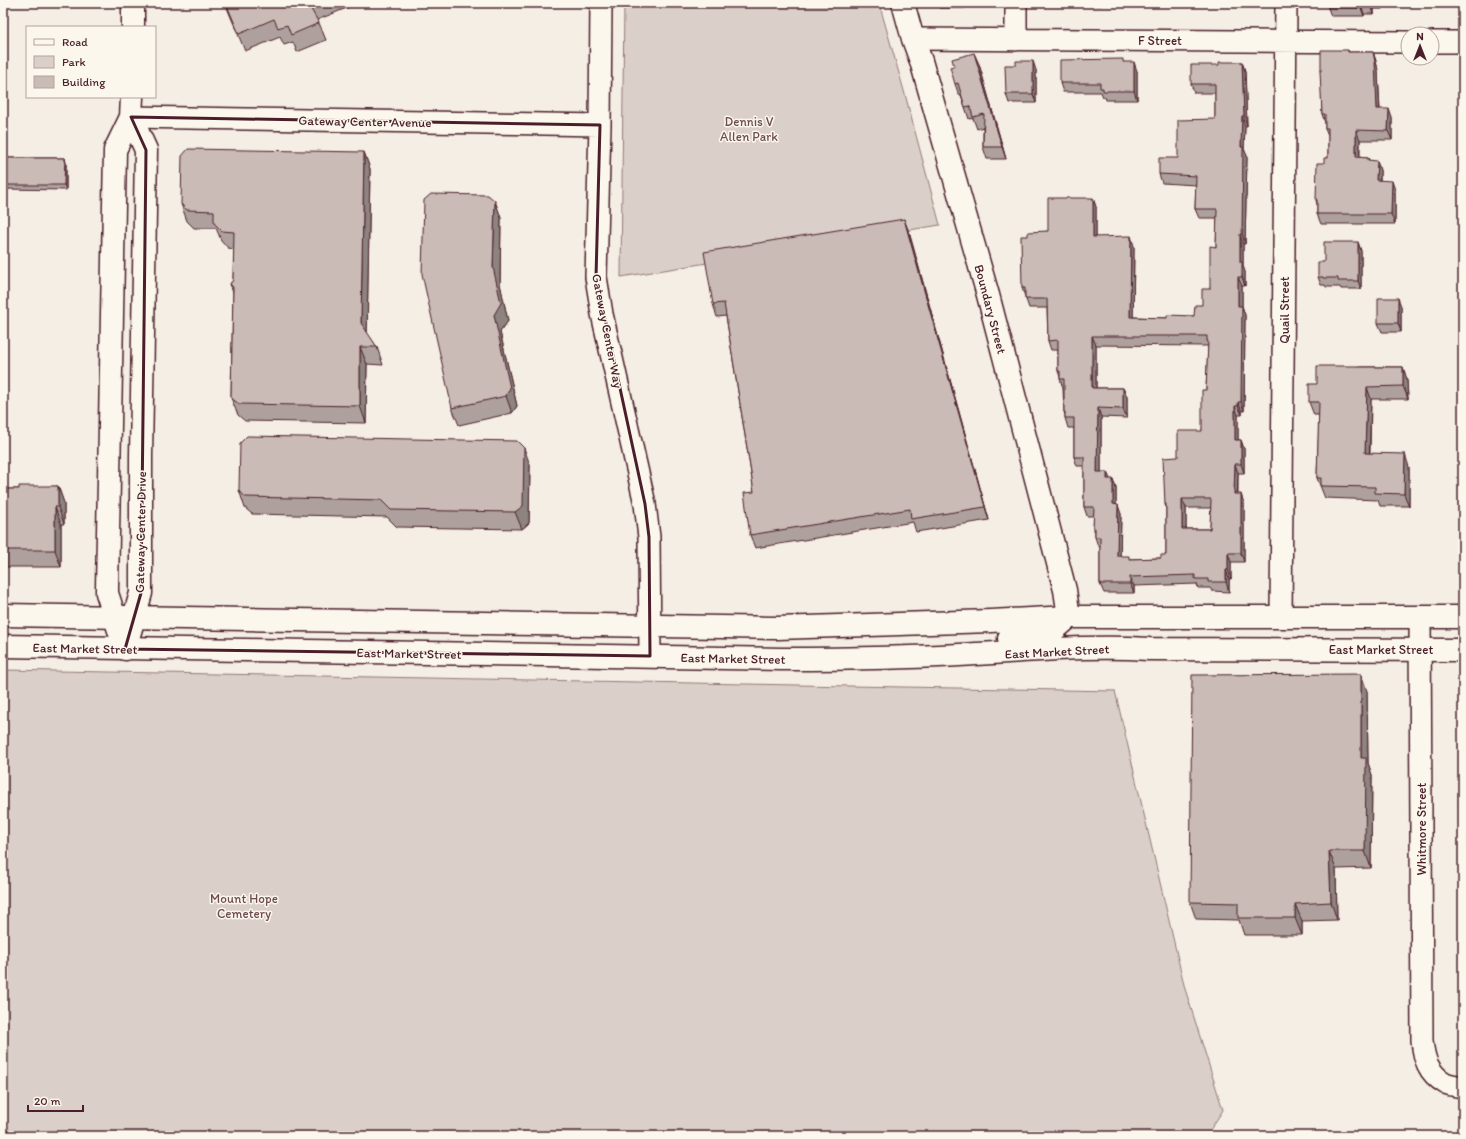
<svg xmlns="http://www.w3.org/2000/svg" width="1466" height="1139" viewBox="0 0 1466 1139" font-family="Itim,sans-serif">
	<style>
		.green { fill: #dbd0c9; stroke: #92787a }
		.lines { fill: none; stroke-linecap: round; stroke-linejoin: round }
		.street-casing { stroke: #4a1f2b; stroke-width: 24 }
		.secondary-casing { stroke: #4a1f2b; stroke-width: 25 }
		.primary-casing { stroke: #4a1f2b; stroke-width: 25 }
		.street { stroke: #fbf7ec; stroke-width: 21 }
		.secondary { stroke: #fbf7ec; stroke-width: 22 }
		.primary { stroke: #fbf7ec; stroke-width: 22 }
		.wall { fill: #aea19d; stroke: #4a1f2b; fill-rule: evenodd }
		.shaded-wall { fill: #8d837f; stroke: #4a1f2b }
		.building { fill: #cabbb6; stroke: #4a1f2b; fill-rule: evenodd }
		.marked { fill: none; stroke: #4a1f2b; stroke-width: 3; stroke-linejoin: round }
		.labels { text-anchor: middle; stroke-width: 3; stroke-linejoin: round; paint-order: stroke }
		.street-label { font-size: 13px; fill: #4a1f2b; stroke: #fbf7ec }
		.park-label { font-size: 13px; fill: #6e4b52; stroke: #fbf7ec }
	</style>
	<rect width="100%" height="100%" fill="#f4eee4"/>
	<filter id="ink" filterUnits="userSpaceOnUse"><feTurbulence type="fractalNoise" baseFrequency=".025" numOctaves="2"/><feDisplacementMap in="SourceGraphic" scale="8" xChannelSelector="R" yChannelSelector="G"/><feConvolveMatrix kernelMatrix="1 2 1 2 8 2 1 2 1" color-interpolation-filters="sRGB"/></filter>
	<g filter="url(#ink)">
		<!-- green -->
		<path class="green" d="M 624,3 L 879,3 L 906,98 L 940,225 L 621,277 Z
			M 3,670 L 1115,691 L 1185,989 L 1223,1110 L 1210,1130 L 1212,1136 L 3,1136 Z"/>
		<g class="lines">
			<defs>
				<path id="street" d="M 601,3 L 600,125 L 596,277 L 602,314 L 645,504 L 649,537 L 650,656
					M 913,39 L 1408,42
					M 1016,40 L 1016,3
					M 1432,42 L 1463,42
					M 131,117 L 600,125
					M 1281,617 L 1286,3
					M 1420,617 L 1422,1041 C 1424,1059 1428,1073 1445,1083 C 1450,1085 1457,1086 1463,1087"/>
				<path id="secondary" d="M 133,3 L 133,27
					M 903,3 L 913,39 L 921,61 L 988,295 L 1065,590 L 1069,617
					M 129,635 L 141,593 L 141,457 L 146,150 L 131,117
					M 125,649 L 107,593 L 107,589 L 115,150 L 131,117 L 132,97"/>
				<path id="primary" d="M 3,615 L 777,628 L 991,621 L 1069,617 L 1463,617
					M 1009,638 L 1038,636 L 1052,632 L 1068,618
					M 3,646 L 781,659 C 846,659 911,658 976,654 C 1033,651 1091,645 1149,649 L 1463,650"/>
			</defs>
			<!-- street casing -->
			<use href="#street" class="street-casing"/>
			<!-- secondary casing -->
			<use href="#secondary" class="secondary-casing"/>
			<!-- primary casing -->
			<use href="#primary" class="primary-casing"/>
			<!-- street -->
			<use href="#street" class="street"/>
			<!-- secondary -->
			<use href="#secondary" class="secondary"/>
			<!-- primary -->
			<use href="#primary" class="primary"/>
		</g>
		<!-- wall -->
		<path class="wall" d="M 225,3 L 359,3 L 317,20 L 319,23 L 326,40 L 297,52 L 293,42 L 284,45 L 280,37 L 245,51 Z
			M 937,3 L 965,3 L 965,8 L 939,8 Z
			M 1087,3 L 1102,3 L 1102,5 L 1088,5 Z
			M 1328,3 L 1412,3 L 1412,6 L 1383,5 L 1383,9 L 1374,9 L 1374,14 L 1364,14 L 1364,16 L 1331,16 L 1328,8 Z
			M 1348,50 L 1349,52 L 1373,52 L 1376,61 L 1378,71 L 1380,109 L 1392,118 L 1392,140 L 1360,140 L 1360,158 L 1368,158 L 1369,160 L 1380,170 L 1380,181 L 1395,190 L 1395,224 L 1321,224 L 1317,214 L 1317,204 L 1316,200 L 1324,163 L 1328,158 L 1328,135 L 1325,128 L 1325,123 L 1322,114 L 1321,71 Z
			M 1124,62 L 1137,71 L 1137,100 L 1106,100 L 1105,97 L 1103,97 L 1101,92 L 1063,92 L 1060,83 Z
			M 1242,62 L 1245,71 L 1247,126 L 1245,126 L 1244,149 L 1247,156 L 1245,244 L 1243,244 L 1243,266 L 1245,272 L 1245,286 L 1242,286 L 1242,306 L 1245,315 L 1244,411 L 1242,411 L 1242,415 L 1238,415 L 1238,440 L 1241,440 L 1244,449 L 1244,473 L 1238,473 L 1238,494 L 1244,503 L 1244,562 L 1231,562 L 1231,579 L 1229,579 L 1229,592 L 1212,591 L 1210,588 L 1198,588 L 1197,584 L 1134,586 L 1134,593 L 1104,593 L 1100,584 L 1100,546 L 1098,546 L 1095,537 L 1095,532 L 1093,528 L 1094,516 L 1087,516 L 1084,507 L 1084,466 L 1077,466 L 1074,457 L 1074,428 L 1068,428 L 1065,418 L 1065,415 L 1064,412 L 1063,388 L 1060,379 L 1060,377 L 1058,371 L 1058,350 L 1051,350 L 1048,341 L 1047,308 L 1029,308 L 1022,288 L 1028,236 L 1048,231 L 1093,198 L 1096,207 L 1096,237 L 1134,246 L 1133,317 L 1167,318 L 1194,316 L 1202,305 L 1210,289 L 1216,247 L 1217,218 L 1199,218 L 1195,209 L 1196,185 L 1162,183 L 1159,174 L 1178,158 L 1215,119 L 1215,93 L 1194,93 L 1191,84 L 1219,65 ZM 1096,345 L 1208,346 L 1206,390 L 1202,431 L 1178,457 L 1165,504 L 1166,508 L 1166,555 L 1161,558 L 1130,559 L 1120,556 L 1121,514 L 1116,505 L 1116,488 L 1110,479 L 1101,472 L 1101,417 L 1127,418 L 1127,397 L 1123,388 L 1096,388 ZM 1186,508 L 1211,508 L 1210,529 L 1186,529 Z
			M 979,64 L 1006,159 L 987,159 L 983,147 L 983,127 L 977,129 L 973,118 L 969,119 L 961,95 L 959,95 L 955,84 Z
			M 1036,70 L 1036,103 L 1009,103 L 1006,94 Z
			M 364,152 L 370,169 L 367,333 L 377,347 L 383,365 L 367,364 L 366,423 L 245,421 L 238,415 L 231,398 L 233,293 L 230,284 L 233,280 L 234,249 L 228,248 L 221,240 L 216,228 L 194,228 L 187,221 L 181,204 Z
			M 3,158 L 65,158 L 66,163 L 66,190 L 3,189 Z
			M 495,201 L 501,218 L 500,284 L 508,321 L 500,332 L 517,406 L 512,413 L 459,425 L 452,408 Z
			M 909,232 L 989,520 L 916,532 L 913,522 L 755,548 L 750,535 L 754,492 L 726,316 L 717,317 L 713,304 Z
			M 1358,242 L 1361,251 L 1361,289 L 1341,289 L 1340,287 L 1326,287 L 1325,285 L 1321,285 L 1318,277 L 1324,262 Z
			M 1401,306 L 1401,332 L 1382,332 L 1378,323 Z
			M 1360,367 L 1403,367 L 1407,380 L 1408,399 L 1371,399 L 1370,453 L 1409,467 L 1409,506 L 1380,506 L 1378,500 L 1325,498 L 1317,478 L 1319,415 L 1314,415 L 1309,402 L 1317,384 Z
			M 530,465 L 529,523 L 522,529 L 397,527 L 387,517 L 252,514 L 245,508 L 239,490 Z
			M 58,486 L 64,503 L 64,524 L 61,524 L 61,567 L 3,567 L 3,489 L 19,489 Z
			M 1367,691 L 1368,763 L 1372,775 L 1371,868 L 1336,869 L 1337,920 L 1302,921 L 1302,935 L 1244,935 L 1239,920 L 1196,919 L 1190,902 Z
			M 1463,800 L 1463,855 L 1461,849 Z"/>
		<!-- shaded-wall -->
		<path class="shaded-wall" d="M 1371,3 L 1372,3 L 1374,9 L 1374,14 L 1371,6 Z
			M 1381,3 L 1382,3 L 1383,5 L 1383,9 Z
			M 1361,6 L 1364,14 L 1364,16 L 1361,8 Z
			M 1373,52 L 1376,61 L 1378,71 L 1380,118 L 1377,109 Z
			M 974,53 L 979,64 L 1006,159 L 1002,147 Z
			M 1033,61 L 1036,70 L 1036,103 L 1033,94 Z
			M 1134,62 L 1137,71 L 1137,100 L 1134,91 Z
			M 1242,62 L 1245,71 L 1247,126 L 1244,116 Z
			M 1389,109 L 1392,118 L 1392,140 L 1388,131 Z
			M 1242,116 L 1245,126 L 1244,149 L 1247,156 L 1245,244 L 1242,234 L 1241,147 Z
			M 1356,130 L 1360,140 L 1359,167 L 1356,157 Z
			M 364,152 L 370,169 L 367,340 L 361,323 Z
			M 65,158 L 66,163 L 66,190 L 64,185 Z
			M 1377,161 L 1380,170 L 1380,190 L 1376,180 Z
			M 1392,181 L 1395,190 L 1395,224 L 1391,214 Z
			M 1093,198 L 1096,207 L 1096,246 L 1093,237 Z
			M 495,201 L 501,218 L 500,284 L 508,321 L 500,332 L 517,406 L 512,413 L 506,396 L 494,315 L 493,267 Z
			M 904,219 L 909,232 L 989,520 L 985,507 Z
			M 1240,234 L 1243,244 L 1243,266 L 1245,272 L 1245,286 L 1242,277 L 1240,262 Z
			M 1131,236 L 1134,246 L 1133,326 L 1130,317 Z
			M 1358,242 L 1361,251 L 1361,289 L 1358,281 Z
			M 1238,277 L 1242,286 L 1242,311 L 1242,306 L 1245,315 L 1244,411 L 1241,402 L 1238,306 Z
			M 1398,298 L 1401,306 L 1401,332 L 1398,323 Z
			M 1092,336 L 1096,345 L 1096,397 L 1092,388 Z
			M 360,347 L 367,364 L 366,423 L 360,406 Z
			M 1403,367 L 1407,380 L 1408,399 L 1403,386 Z
			M 1367,387 L 1371,399 L 1369,466 L 1365,453 Z
			M 1123,388 L 1127,397 L 1127,418 L 1123,409 Z
			M 1238,402 L 1242,411 L 1242,415 L 1238,406 Z
			M 1235,406 L 1238,415 L 1238,449 L 1235,440 Z
			M 1098,408 L 1101,417 L 1101,481 L 1097,472 Z
			M 1241,440 L 1244,449 L 1244,473 L 1241,464 Z
			M 524,448 L 530,465 L 529,523 L 522,529 L 515,512 Z
			M 1405,454 L 1409,467 L 1409,506 L 1404,494 Z
			M 1235,464 L 1238,473 L 1237,503 L 1234,494 Z
			M 1107,472 L 1111,481 L 1107,479 Z
			M 1113,479 L 1116,488 L 1116,514 L 1113,504 Z
			M 58,486 L 64,503 L 64,524 L 58,507 Z
			M 1241,494 L 1244,503 L 1244,562 L 1241,553 Z
			M 1182,499 L 1186,508 L 1186,538 L 1182,529 Z
			M 1118,505 L 1121,514 L 1120,565 L 1117,556 Z
			M 55,507 L 61,524 L 61,567 L 55,550 Z
			M 1228,553 L 1231,562 L 1231,579 L 1228,570 Z
			M 1226,570 L 1229,579 L 1229,592 L 1226,582 Z
			M 1130,577 L 1134,586 L 1134,593 L 1130,584 Z
			M 1361,674 L 1367,691 L 1368,763 L 1372,775 L 1371,868 L 1365,851 L 1361,758 Z
			M 1329,851 L 1336,869 L 1337,920 L 1331,902 Z
			M 1295,904 L 1302,921 L 1302,935 L 1295,918 Z"/>
		<!-- building -->
		<path class="building" d="M 226,3 L 310,3 L 308,4 L 319,23 L 291,35 L 287,25 L 278,28 L 274,19 L 239,34 Z
			M 1328,3 L 1371,3 L 1371,6 L 1361,6 L 1361,8 L 1328,8 Z
			M 1321,50 L 1348,50 L 1348,52 L 1373,52 L 1375,62 L 1377,109 L 1389,109 L 1388,131 L 1356,130 L 1356,157 L 1368,158 L 1368,160 L 1377,161 L 1376,180 L 1392,181 L 1391,214 L 1317,214 L 1317,200 L 1316,200 L 1317,163 L 1324,163 L 1324,158 L 1328,158 L 1328,128 L 1325,128 L 1325,114 L 1322,114 L 1320,71 L 1321,71 Z
			M 974,53 L 1002,147 L 983,147 L 984,114 L 973,117 L 970,106 L 965,107 L 958,83 L 955,84 L 950,67 L 954,66 L 952,59 Z
			M 1123,59 L 1123,62 L 1134,62 L 1134,91 L 1103,91 L 1103,88 L 1100,88 L 1100,83 L 1060,83 L 1060,60 Z
			M 1016,61 L 1033,61 L 1033,94 L 1006,94 L 1005,65 L 1016,65 Z
			M 1219,62 L 1242,62 L 1244,116 L 1242,116 L 1241,147 L 1243,147 L 1242,234 L 1240,234 L 1240,262 L 1242,262 L 1242,277 L 1238,277 L 1238,306 L 1242,306 L 1241,402 L 1238,402 L 1238,406 L 1235,406 L 1235,440 L 1241,440 L 1241,464 L 1235,464 L 1234,494 L 1241,494 L 1241,553 L 1228,553 L 1228,570 L 1226,570 L 1226,582 L 1208,582 L 1208,579 L 1195,579 L 1195,575 L 1130,577 L 1130,584 L 1100,584 L 1100,537 L 1095,537 L 1095,528 L 1093,528 L 1094,507 L 1084,507 L 1084,457 L 1074,457 L 1074,418 L 1065,418 L 1065,412 L 1064,412 L 1064,379 L 1060,379 L 1060,371 L 1058,371 L 1058,340 L 1048,341 L 1047,299 L 1025,299 L 1025,288 L 1022,288 L 1021,236 L 1028,236 L 1028,232 L 1048,231 L 1048,198 L 1093,198 L 1093,237 L 1131,236 L 1130,317 L 1167,318 L 1167,315 L 1194,316 L 1195,305 L 1202,305 L 1202,289 L 1210,289 L 1210,246 L 1216,247 L 1217,209 L 1195,209 L 1196,176 L 1159,174 L 1159,158 L 1178,158 L 1178,120 L 1215,119 L 1215,84 L 1191,84 L 1191,65 L 1219,65 ZM 1092,336 L 1207,336 L 1207,341 L 1208,341 L 1206,390 L 1202,390 L 1202,431 L 1178,431 L 1178,457 L 1163,458 L 1165,504 L 1166,504 L 1166,555 L 1161,555 L 1161,558 L 1129,559 L 1129,556 L 1117,556 L 1118,505 L 1113,504 L 1113,479 L 1107,479 L 1107,472 L 1097,472 L 1098,408 L 1123,409 L 1123,388 L 1092,388 ZM 1182,499 L 1211,499 L 1210,529 L 1182,529 Z
			M 188,149 L 364,152 L 361,323 L 377,347 L 360,347 L 360,406 L 239,404 L 231,398 L 233,287 L 230,284 L 233,280 L 234,232 L 222,231 L 214,223 L 214,211 L 187,210 L 181,204 L 182,156 Z
			M 3,158 L 65,158 L 64,185 L 3,185 Z
			M 431,194 L 488,195 L 495,201 L 493,267 L 501,303 L 494,315 L 510,388 L 506,396 L 452,408 L 422,274 L 424,200 Z
			M 904,219 L 985,507 L 911,519 L 910,509 L 750,535 L 744,493 L 754,492 L 724,303 L 713,304 L 704,252 Z
			M 1324,242 L 1358,242 L 1358,281 L 1338,281 L 1338,278 L 1323,278 L 1323,277 L 1318,277 L 1318,262 L 1324,262 Z
			M 1378,298 L 1398,298 L 1398,323 L 1378,323 Z
			M 1317,366 L 1359,366 L 1359,367 L 1403,367 L 1403,386 L 1367,387 L 1365,453 L 1405,454 L 1404,494 L 1375,493 L 1375,487 L 1321,486 L 1321,478 L 1317,478 L 1319,402 L 1309,402 L 1309,384 L 1317,384 Z
			M 247,436 L 517,441 L 524,448 L 523,506 L 515,512 L 391,510 L 381,500 L 245,497 L 239,490 L 240,443 Z
			M 19,486 L 58,486 L 58,507 L 55,507 L 55,550 L 3,550 L 3,489 L 19,489 Z
			M 1361,674 L 1361,758 L 1366,758 L 1365,851 L 1329,851 L 1331,902 L 1295,904 L 1295,918 L 1238,918 L 1238,903 L 1190,902 L 1192,675 Z
			M 1462,676 L 1463,676 L 1463,741 L 1462,741 Z
			M 1459,800 L 1463,800 L 1463,849 L 1461,849 Z"/>
	</g>
	<!-- marked area -->
	<path class="marked" d="M 131,117 L 600,125 L 596,277 L 645,504 L 649,537 L 650,656 L 125,649 L 141,593 L 146,150 Z"/>
	<g class="labels">
		<!-- street labels -->
		<g class="street-label">
			<text x="1160" y="45">F Street</text>
			<text transform="translate(365 121) rotate(1)" y="5">Gateway Center Avenue</text>
			<text transform="translate(991 309) rotate(75)" y="5">Boundary Street</text>
			<text transform="translate(1284 310) rotate(-90)" y="5">Quail Street</text>
			<text transform="translate(608 331) rotate(79)" y="5">Gateway Center Way</text>
			<text transform="translate(140 532) rotate(-89)" y="5">Gateway Center Drive</text>
			<text transform="translate(85 648) rotate(1)" y="5">East Market Street</text>
			<text x="1381" y="654">East Market Street</text>
			<text transform="translate(1057 651) rotate(-3)" y="5">East Market Street</text>
			<text transform="translate(409 653) rotate(1)" y="5">East Market Street</text>
			<text transform="translate(733 658) rotate(1)" y="5">East Market Street</text>
			<text transform="translate(1421 829) rotate(-90)" y="5">Whitmore Street</text>
		</g>
		<!-- park labels -->
		<g class="park-label">
			<text x="749" y="126">Dennis V<tspan x="749" dy="15">Allen Park</tspan></text>
			<text x="244" y="903">Mount Hope<tspan x="244" dy="15">Cemetery</tspan></text>
		</g>
	</g>
	<!-- margin -->
	<rect width="1466" height="1139" fill="none" stroke="#fbf7ec" stroke-width="16"/>
	<rect x="8" y="8" width="1450" height="1123" fill="none" stroke="#4a1f2b" stroke-width="1.5" filter="url(#ink)"/>
	<!-- legend -->
	<rect x="26" y="26" width="130" height="72" fill="#fbf7ec" stroke="#b4a19f"/>
	<rect x="34" y="39" width="20" height="6" fill="#fbf7ec" stroke="#b4a19f"/>
	<text x="62" y="46" font-size="12" fill="#4a1f2b">Road</text>
	<rect x="34" y="56" width="20" height="12" fill="#dbd0c9" stroke="#b4a19f"/>
	<text x="62" y="66" font-size="12" fill="#4a1f2b">Park</text>
	<rect x="34" y="76" width="20" height="12" fill="#cabbb6" stroke="#b4a19f"/>
	<text x="62" y="86" font-size="12" fill="#4a1f2b">Building</text>
	<!-- north arrow -->
	<g transform="translate(1420 46)"><circle r="19" fill="#fbf7ec" stroke="#b4a19f"/>
	<path d="M0-3L7 15L0 10L-7 15Z" fill="#4a1f2b"/>
	<text y="-6" font-size="11" font-weight="bold" text-anchor="middle" fill="#4a1f2b">N</text>
	</g>
	<!-- scale -->
	<path d="M28 1105v6h55v-6" fill="none" stroke="#4a1f2b" stroke-width="2"/>
	<text x="34" y="1105" font-size="12" fill="#4a1f2b" stroke="#fbf7ec" stroke-width="3" paint-order="stroke">20 m</text>
</svg>
